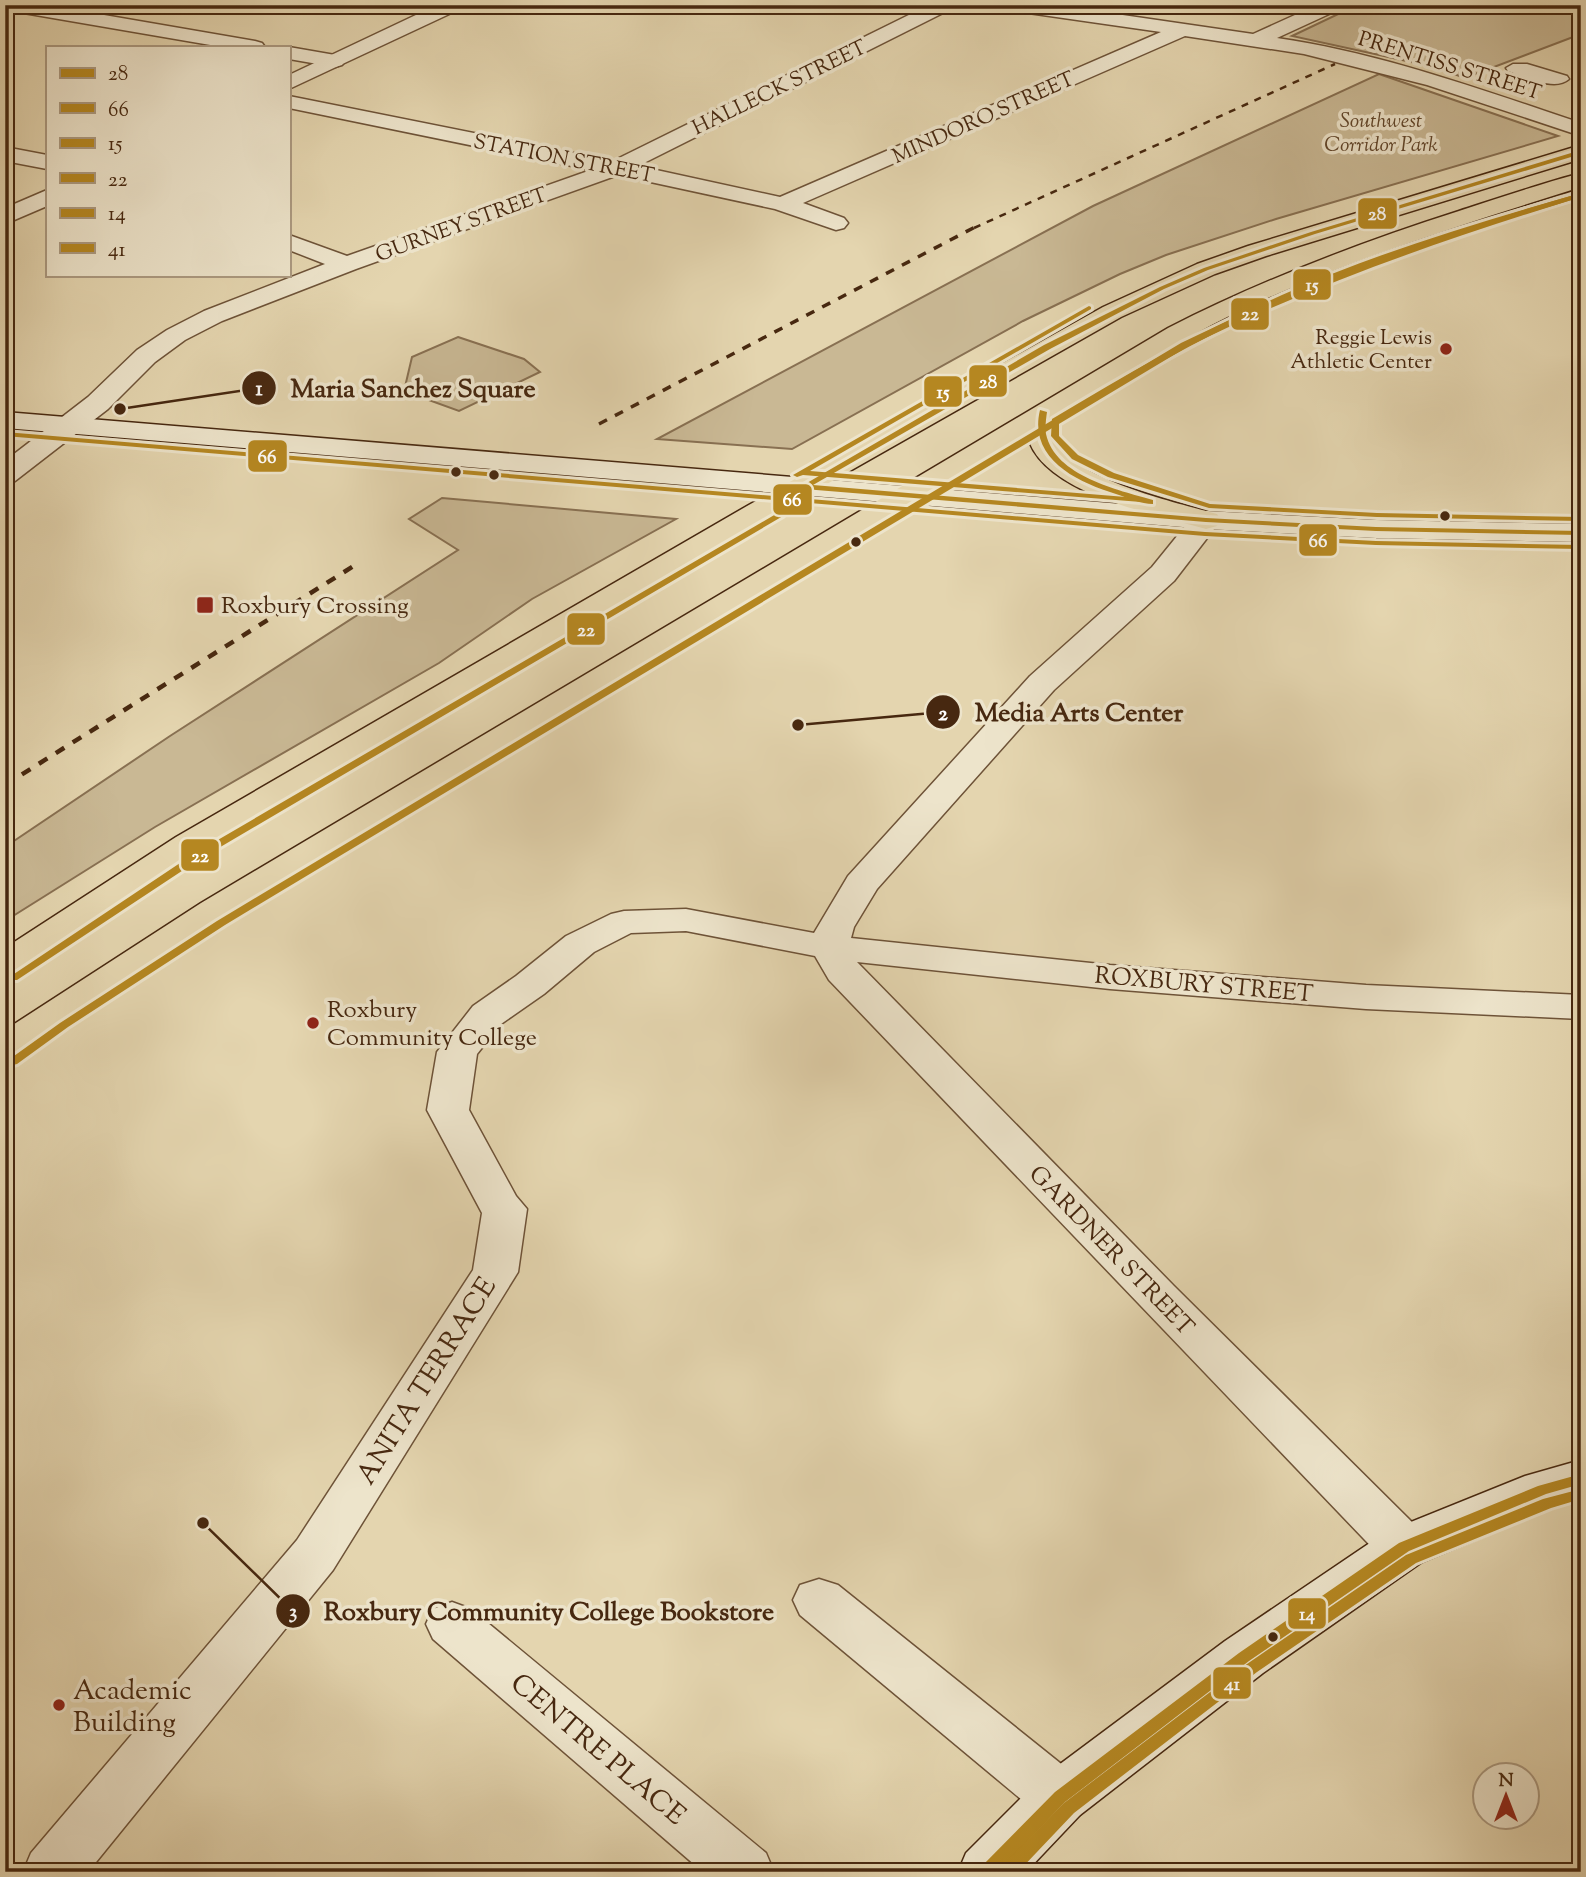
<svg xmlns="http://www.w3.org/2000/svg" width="1586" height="1877" viewBox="0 0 1586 1877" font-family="'Sorts Mill Goudy',serif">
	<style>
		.green { fill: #c9b894; stroke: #887052; stroke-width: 2 }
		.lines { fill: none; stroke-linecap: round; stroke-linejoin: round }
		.service-casing { stroke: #6e5338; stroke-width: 3 }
		.minor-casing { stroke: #6e5338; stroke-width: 3 }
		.tertiary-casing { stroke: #6e5338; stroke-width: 3 }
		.secondary-casing { stroke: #472810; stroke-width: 3 }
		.primary-casing { stroke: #472810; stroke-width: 3 }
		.service { fill: #ede4cb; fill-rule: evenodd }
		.minor { fill: #ede4cb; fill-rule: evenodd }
		.tertiary { fill: #ede4cb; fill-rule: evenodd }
		.secondary { fill: #ede4cb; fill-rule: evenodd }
		.primary { fill: #e4d5af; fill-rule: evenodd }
		.rail-far2 { stroke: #472810; stroke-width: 2.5; stroke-dasharray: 7 7; stroke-linecap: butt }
		.rail-far1 { stroke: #472810; stroke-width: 3.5; stroke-dasharray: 9 9; stroke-linecap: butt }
		.rail { stroke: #472810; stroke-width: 4.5; stroke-dasharray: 10 10; stroke-linecap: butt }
		.bus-1-casing { stroke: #ede4cb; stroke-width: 6 }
		.bus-2-casing { stroke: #ede4cb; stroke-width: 6 }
		.bus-3-casing { stroke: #ede4cb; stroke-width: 6 }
		.bus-4-casing { stroke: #ede4cb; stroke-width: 6 }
		.bus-5-casing { stroke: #ede4cb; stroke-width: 6 }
		.bus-6-casing { stroke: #ede4cb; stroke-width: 6 }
		.bus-1 { fill: #b58721; fill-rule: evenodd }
		.bus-2 { fill: #b58721; fill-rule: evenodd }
		.bus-3 { fill: #b58721; fill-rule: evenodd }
		.bus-4 { fill: #b58721; fill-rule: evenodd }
		.bus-5 { fill: #b58721; fill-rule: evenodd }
		.bus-6 { fill: #b58721; fill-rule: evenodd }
		.poi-dot { fill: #8f2418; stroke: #ede4cb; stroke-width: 2.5 }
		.bus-dot { fill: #472810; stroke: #ede4cb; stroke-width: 2.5 }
		.labels { text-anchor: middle; stroke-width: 7; stroke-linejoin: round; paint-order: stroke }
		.far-street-label { font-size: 21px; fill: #472810; stroke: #ede4cb }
		.far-park-label { font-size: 21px; font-style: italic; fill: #61452a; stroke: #ede4cb }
		.far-poi-label { font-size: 21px; fill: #472810; stroke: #ede4cb; text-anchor: end }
		.poi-label { font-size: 24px; fill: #472810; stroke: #ede4cb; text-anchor: start }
		.street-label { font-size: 24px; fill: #472810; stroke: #ede4cb }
		.near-street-label { font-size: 28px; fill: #472810; stroke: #ede4cb }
		.near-poi-label { font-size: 28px; fill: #472810; stroke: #ede4cb; text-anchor: start }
		.leader { fill: none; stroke: #472810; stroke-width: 2.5 }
		.callout-dot { fill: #472810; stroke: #ede4cb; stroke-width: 2.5 }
		.mark-label { font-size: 21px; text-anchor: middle; font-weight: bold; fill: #fff }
		.callout-label { font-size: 26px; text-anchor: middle; font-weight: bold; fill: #472810; stroke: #ede4cb; stroke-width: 7; stroke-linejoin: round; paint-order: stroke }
		.line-badge { stroke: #ede4cb; stroke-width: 2.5 }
		.badge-label { font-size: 19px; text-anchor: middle; font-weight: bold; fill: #fff }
	</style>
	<rect width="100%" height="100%" fill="#e4d5af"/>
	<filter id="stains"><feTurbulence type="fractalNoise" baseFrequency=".00286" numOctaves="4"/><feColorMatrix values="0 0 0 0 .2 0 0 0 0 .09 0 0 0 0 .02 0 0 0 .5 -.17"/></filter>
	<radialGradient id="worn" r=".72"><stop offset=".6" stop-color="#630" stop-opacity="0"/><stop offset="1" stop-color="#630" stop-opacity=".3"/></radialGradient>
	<!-- green -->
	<path class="green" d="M 1357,5 L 1581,5 L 1581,34 L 1465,78 L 1434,67 L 1292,36 Z
		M 1379,74 L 1558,136 L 1276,219 L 1166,255 L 1120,274 L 1023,321 L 792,449 L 657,439 L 1093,206 Z
		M 458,337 L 524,359 L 540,372 L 459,411 L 404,391 L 412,357 Z
		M 442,498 L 676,519 L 532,599 L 439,663 L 155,827 L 5,921 L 5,847 L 170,736 L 458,550 L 409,519 Z"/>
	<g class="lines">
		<defs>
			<path id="service" d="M 1527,64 L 1567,76 L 1569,79 C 1555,92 1524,76 1508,71 L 1506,68 L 1513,64 Z"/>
			<path id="minor" d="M 5,5 L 46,5 L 255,41 L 262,43 L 265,47 L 222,47 L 12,11 L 5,9 Z
				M 929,5 L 953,5 L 951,9 L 638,166 L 780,197 L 1161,32 L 1014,11 L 1005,5 L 1054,5 L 1253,34 L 1317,5 L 1342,5 L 1340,9 L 1277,38 C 1381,53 1482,90 1581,123 L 1581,136 L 1427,85 L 1304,54 L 1185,36 L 803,203 L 844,218 L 848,223 L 844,228 L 836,230 L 775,209 L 618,175 L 356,269 L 222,321 L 185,340 L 155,362 L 108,409 L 15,481 L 5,484 L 5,461 L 88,397 L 137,350 L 167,330 L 204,311 L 325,264 L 289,250 L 289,235 L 347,256 L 591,170 L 289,108 L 289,96 L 613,161 Z
				M 288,47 L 289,47 L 335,55 L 342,57 L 345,61 L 342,65 L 335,67 L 289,59 Z
				M 5,147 L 47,155 L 47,169 L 5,161 Z
				M 1206,511 L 1217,514 L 1221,520 L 1174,581 L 1054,690 L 877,889 L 854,927 L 851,938 L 1110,965 L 1366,985 L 1581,995 L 1581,1019 L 1366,1009 L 1110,989 L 857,962 L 1174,1286 L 1422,1532 L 1430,1547 L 1422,1562 L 1404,1568 L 1386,1562 L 829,980 L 815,956 L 686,931 L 631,933 L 594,952 L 544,994 L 501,1024 L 477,1054 L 469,1110 L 516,1196 L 527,1209 L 518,1272 L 333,1570 L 88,1872 L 23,1872 L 31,1853 L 297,1540 L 473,1270 L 482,1213 L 427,1110 L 437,1052 L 473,1006 L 516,976 L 566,936 L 611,914 L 624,911 L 686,909 L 814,933 L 848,876 L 1030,676 L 1152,567 L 1195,514 Z
				M 819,1579 L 838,1585 L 1080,1779 L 1088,1797 L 1080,1815 L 1060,1822 L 1040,1815 L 800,1615 L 793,1600 L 800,1585 Z
				M 452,1602 L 471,1609 L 766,1853 L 774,1872 L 703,1872 L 433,1639 L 426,1624 L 433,1609 Z"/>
			<path id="tertiary" d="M 437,5 L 462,5 L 460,9 L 289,89 L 289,75 Z
				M 47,190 L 47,206 L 5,224 L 5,208 Z"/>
			<path id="secondary" d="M 5,412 L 1206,511 L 1376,520 L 1581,524 L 1581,542 L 1376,538 L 1206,529 L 5,428 Z
				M 1581,1460 L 1581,1499 L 1556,1506 L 1422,1562 L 1263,1673 L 1080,1815 L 1026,1872 L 958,1872 L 966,1853 L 1040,1779 L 1225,1641 L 1386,1532 L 1525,1476 Z"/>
			<path id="primary" d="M 1581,145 L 1581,159 L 1266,256 L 1215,274 L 1121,317 L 767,518 L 202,853 L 19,974 L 5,978 L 5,948 L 176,837 L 747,506 L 1103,307 L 1197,264 L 1248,246 Z
				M 1581,173 L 1581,187 C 1464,224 1346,260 1235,313 C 1173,343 1115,382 1056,417 C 1055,424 1053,432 1055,439 C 1071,479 1178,503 1217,514 L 1221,520 L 1217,526 L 1206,529 L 1195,526 C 1147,512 1041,492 1027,435 L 227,919 L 70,1022 L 19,1059 L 5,1063 L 5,1030 L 201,903 L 1168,328 C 1262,280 1359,243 1459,211 C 1499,198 1540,184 1581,173 Z"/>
		</defs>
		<!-- service casing -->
		<use href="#service" class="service-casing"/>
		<!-- minor casing -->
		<use href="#minor" class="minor-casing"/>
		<!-- tertiary casing -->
		<use href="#tertiary" class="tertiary-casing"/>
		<!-- secondary casing -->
		<use href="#secondary" class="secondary-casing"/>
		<!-- primary casing -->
		<use href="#primary" class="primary-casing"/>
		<!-- service -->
		<use href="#service" class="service"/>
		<!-- minor -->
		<use href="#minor" class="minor"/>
		<!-- tertiary -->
		<use href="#tertiary" class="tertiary"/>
		<!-- secondary -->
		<use href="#secondary" class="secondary"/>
		<!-- primary -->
		<use href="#primary" class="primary"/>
		<!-- rail-far2 -->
		<path class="rail-far2" d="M 974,228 L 1335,64"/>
		<!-- rail-far1 -->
		<path class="rail-far1" d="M 599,424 L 977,226"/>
		<!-- rail -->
		<path class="rail" d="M 5,785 L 360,562"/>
		<defs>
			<path id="bus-1" d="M 1581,150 L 1581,154 L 1315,234 L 1208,270 L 1164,289 L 1050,349 L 813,485 L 1206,518 L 1376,527 L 1581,531 L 1581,535 L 1376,531 L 1206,522 L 804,489 L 800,487 L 1044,345 L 1160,287 L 1204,268 L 1311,232 Z
				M 1040,410 L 1047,412 C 1046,419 1045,427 1046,434 C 1055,476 1118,490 1153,500 L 1153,504 C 1141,504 1128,498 1116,494 C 1077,482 1028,459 1040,410 Z"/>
			<path id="bus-2" d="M 5,432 L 1205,532 L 1376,541 L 1581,545 L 1581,549 L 1376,545 L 1205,536 L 5,436 Z"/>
			<path id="bus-3" d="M 1581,193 L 1581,197 C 1493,224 1403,249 1318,285 C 1227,323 1142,371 1059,422 L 1059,436 L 1078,455 L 1114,473 L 1210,504 L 1377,513 L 1581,517 L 1581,521 L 1377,517 L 1209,508 L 1108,477 L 1072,459 L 1051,436 L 1052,419 C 1127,374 1203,330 1282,295 C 1378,252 1480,222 1581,193 Z
				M 1089,306 L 1091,307 L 1091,309 L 810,471 L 1138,498 L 1142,500 L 1141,502 L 803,475 L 797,477 L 793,475 Z"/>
			<path id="bus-4" d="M 1581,193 L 1581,197 C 1446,239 1314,284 1187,347 L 225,925 L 68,1027 L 17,1064 L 13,1065 L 7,1061 L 60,1023 L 217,921 L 1181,343 C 1310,281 1444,232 1581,193 Z
				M 776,514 L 782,514 L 783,516 L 200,859 L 17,980 L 9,980 L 8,978 L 192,855 Z"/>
			<path id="bus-5" d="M 1581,1474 L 1581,1484 L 1546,1494 L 1409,1551 L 1249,1661 L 1065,1802 L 998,1872 L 979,1872 L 981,1867 L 1055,1792 L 1239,1653 L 1399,1543 L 1538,1486 Z"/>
			<path id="bus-6" d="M 1581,1489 L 1581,1499 L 1551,1508 L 1416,1563 L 1257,1672 L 1074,1813 L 1018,1872 L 999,1872 L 1001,1867 L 1064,1803 L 1247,1664 L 1406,1555 L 1543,1499 Z"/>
		</defs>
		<!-- bus-1 casing -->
		<use href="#bus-1" class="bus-1-casing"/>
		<!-- bus-2 casing -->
		<use href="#bus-2" class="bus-2-casing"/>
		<!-- bus-3 casing -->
		<use href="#bus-3" class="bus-3-casing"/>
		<!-- bus-4 casing -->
		<use href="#bus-4" class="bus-4-casing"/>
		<!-- bus-5 casing -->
		<use href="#bus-5" class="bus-5-casing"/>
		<!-- bus-6 casing -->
		<use href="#bus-6" class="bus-6-casing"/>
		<!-- bus-1 -->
		<use href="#bus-1" class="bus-1"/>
		<!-- bus-2 -->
		<use href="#bus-2" class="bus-2"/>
		<!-- bus-3 -->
		<use href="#bus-3" class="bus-3"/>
		<!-- bus-4 -->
		<use href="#bus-4" class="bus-4"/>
		<!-- bus-5 -->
		<use href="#bus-5" class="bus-5"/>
		<!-- bus-6 -->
		<use href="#bus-6" class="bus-6"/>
	</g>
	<!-- markers -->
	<g class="poi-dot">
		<circle cx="1446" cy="349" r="7"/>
		<rect x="196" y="596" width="18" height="18" rx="3.5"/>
		<circle cx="313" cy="1023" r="7"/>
		<circle cx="59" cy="1705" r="7"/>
	</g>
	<g class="bus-dot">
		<circle cx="456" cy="472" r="6"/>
		<circle cx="494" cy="475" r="6"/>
		<circle cx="1445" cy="516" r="6"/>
		<circle cx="856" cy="542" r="6"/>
		<circle cx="1273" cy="1637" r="6"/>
	</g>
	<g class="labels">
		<!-- far-street labels -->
		<g class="far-street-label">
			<text transform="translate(1450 65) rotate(17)" y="7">PRENTISS STREET</text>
			<text transform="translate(779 87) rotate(-26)" y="7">HALLECK STREET</text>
			<text transform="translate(983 117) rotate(-24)" y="7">MINDORO STREET</text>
			<text transform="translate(564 158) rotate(11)" y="7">STATION STREET</text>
			<text transform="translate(461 224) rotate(-20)" y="7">GURNEY STREET</text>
		</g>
		<!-- far-park labels -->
		<g class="far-park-label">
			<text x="1381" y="127">Southwest<tspan x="1381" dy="24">Corridor Park</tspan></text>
		</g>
		<!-- far-poi labels -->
		<g class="far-poi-label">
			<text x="1432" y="344">Reggie Lewis<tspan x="1432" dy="24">Athletic Center</tspan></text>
		</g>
		<!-- poi labels -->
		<g class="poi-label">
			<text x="221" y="613">Roxbury Crossing</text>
			<text x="327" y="1017">Roxbury<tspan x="327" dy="28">Community College</tspan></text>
		</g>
		<!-- street labels -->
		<g class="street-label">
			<text transform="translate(1204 984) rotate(5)" y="8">ROXBURY STREET</text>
			<text transform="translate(1112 1250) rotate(46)" y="8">GARDNER STREET</text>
		</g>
		<!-- near-street labels -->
		<g class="near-street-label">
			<text transform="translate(425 1380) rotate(-58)" y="10">ANITA TERRACE</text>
			<text transform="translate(599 1748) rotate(40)" y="10">CENTRE PLACE</text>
		</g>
		<!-- near-poi labels -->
		<g class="near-poi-label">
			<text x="73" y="1699">Academic<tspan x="73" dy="32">Building</tspan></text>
		</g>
	</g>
	<!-- callouts -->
	<path class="leader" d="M120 409L259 388M798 725L943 712M203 1523L293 1611"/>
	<g class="callout-dot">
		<circle cx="120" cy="409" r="7"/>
		<circle cx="798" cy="725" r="7"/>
		<circle cx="203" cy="1523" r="7"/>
		<circle cx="259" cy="388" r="18"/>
		<circle cx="943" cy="712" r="18"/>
		<circle cx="293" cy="1611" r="18"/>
	</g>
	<g class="mark-label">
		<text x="259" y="395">1</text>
		<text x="943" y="720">2</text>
		<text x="293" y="1618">3</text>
	</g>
	<g class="callout-label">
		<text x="413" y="397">Maria Sanchez Square</text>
		<text x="1079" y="721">Media Arts Center</text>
		<text x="549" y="1620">Roxbury Community College Bookstore</text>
	</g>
	<g class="line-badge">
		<rect x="1357" y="197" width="41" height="33" rx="7" fill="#b58721"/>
		<rect x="1292" y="268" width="40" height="33" rx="7" fill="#b58721"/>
		<rect x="1230" y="297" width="40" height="34" rx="7" fill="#b58721"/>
		<rect x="968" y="364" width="40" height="34" rx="7" fill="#b58721"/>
		<rect x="923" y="375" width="40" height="33" rx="7" fill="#b58721"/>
		<rect x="247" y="439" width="41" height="34" rx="7" fill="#b58721"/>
		<rect x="772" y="483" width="41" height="33" rx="7" fill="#b58721"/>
		<rect x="1298" y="523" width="40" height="34" rx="7" fill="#b58721"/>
		<rect x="566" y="612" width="40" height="34" rx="7" fill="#b58721"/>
		<rect x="180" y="838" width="40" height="34" rx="7" fill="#b58721"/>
		<rect x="1287" y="1597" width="40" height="33" rx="7" fill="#b58721"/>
		<rect x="1212" y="1666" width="40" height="34" rx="7" fill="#b58721"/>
	</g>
	<g class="badge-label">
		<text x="1377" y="220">28</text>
		<text x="1312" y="291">15</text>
		<text x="1250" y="320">22</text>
		<text x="988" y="388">28</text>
		<text x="943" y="398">15</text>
		<text x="267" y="463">66</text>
		<text x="792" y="506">66</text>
		<text x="1318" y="547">66</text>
		<text x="586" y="636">22</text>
		<text x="200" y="862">22</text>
		<text x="1307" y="1620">14</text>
		<text x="1232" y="1690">41</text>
	</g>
	<!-- margin -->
	<rect width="1586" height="1877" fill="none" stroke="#e4d5af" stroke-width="28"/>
	<rect x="7" y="7" width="1572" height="1863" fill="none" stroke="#472810" stroke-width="3.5"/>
	<rect x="14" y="14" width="1558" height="1849" fill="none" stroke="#472810" stroke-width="2"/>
	<!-- legend -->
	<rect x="46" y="46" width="245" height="231" fill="#ede4cb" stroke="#ab9980" stroke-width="2"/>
	<rect x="60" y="68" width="35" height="10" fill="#b58721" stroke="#ab9980" stroke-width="2"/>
	<text x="108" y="80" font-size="21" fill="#472810">28</text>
	<rect x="60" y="103" width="35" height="10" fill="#b58721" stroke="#ab9980" stroke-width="2"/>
	<text x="108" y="116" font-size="21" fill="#472810">66</text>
	<rect x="60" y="138" width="35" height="10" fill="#b58721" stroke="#ab9980" stroke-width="2"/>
	<text x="108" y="150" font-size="21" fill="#472810">15</text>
	<rect x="60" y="173" width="35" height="10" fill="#b58721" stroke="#ab9980" stroke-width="2"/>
	<text x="108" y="186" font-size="21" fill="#472810">22</text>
	<rect x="60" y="208" width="35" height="10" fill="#b58721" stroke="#ab9980" stroke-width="2"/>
	<text x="108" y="220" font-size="21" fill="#472810">14</text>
	<rect x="60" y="243" width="35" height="10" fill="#b58721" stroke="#ab9980" stroke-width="2"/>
	<text x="108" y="256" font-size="21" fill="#472810">41</text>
	<!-- north arrow -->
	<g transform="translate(1506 1796)"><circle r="33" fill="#ede4cb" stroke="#ab9980" stroke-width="2"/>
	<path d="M0-5L12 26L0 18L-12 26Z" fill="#8f2418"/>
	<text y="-10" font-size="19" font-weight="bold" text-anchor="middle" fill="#472810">N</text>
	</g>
	<rect width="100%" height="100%" filter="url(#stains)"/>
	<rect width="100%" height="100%" fill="url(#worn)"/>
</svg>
